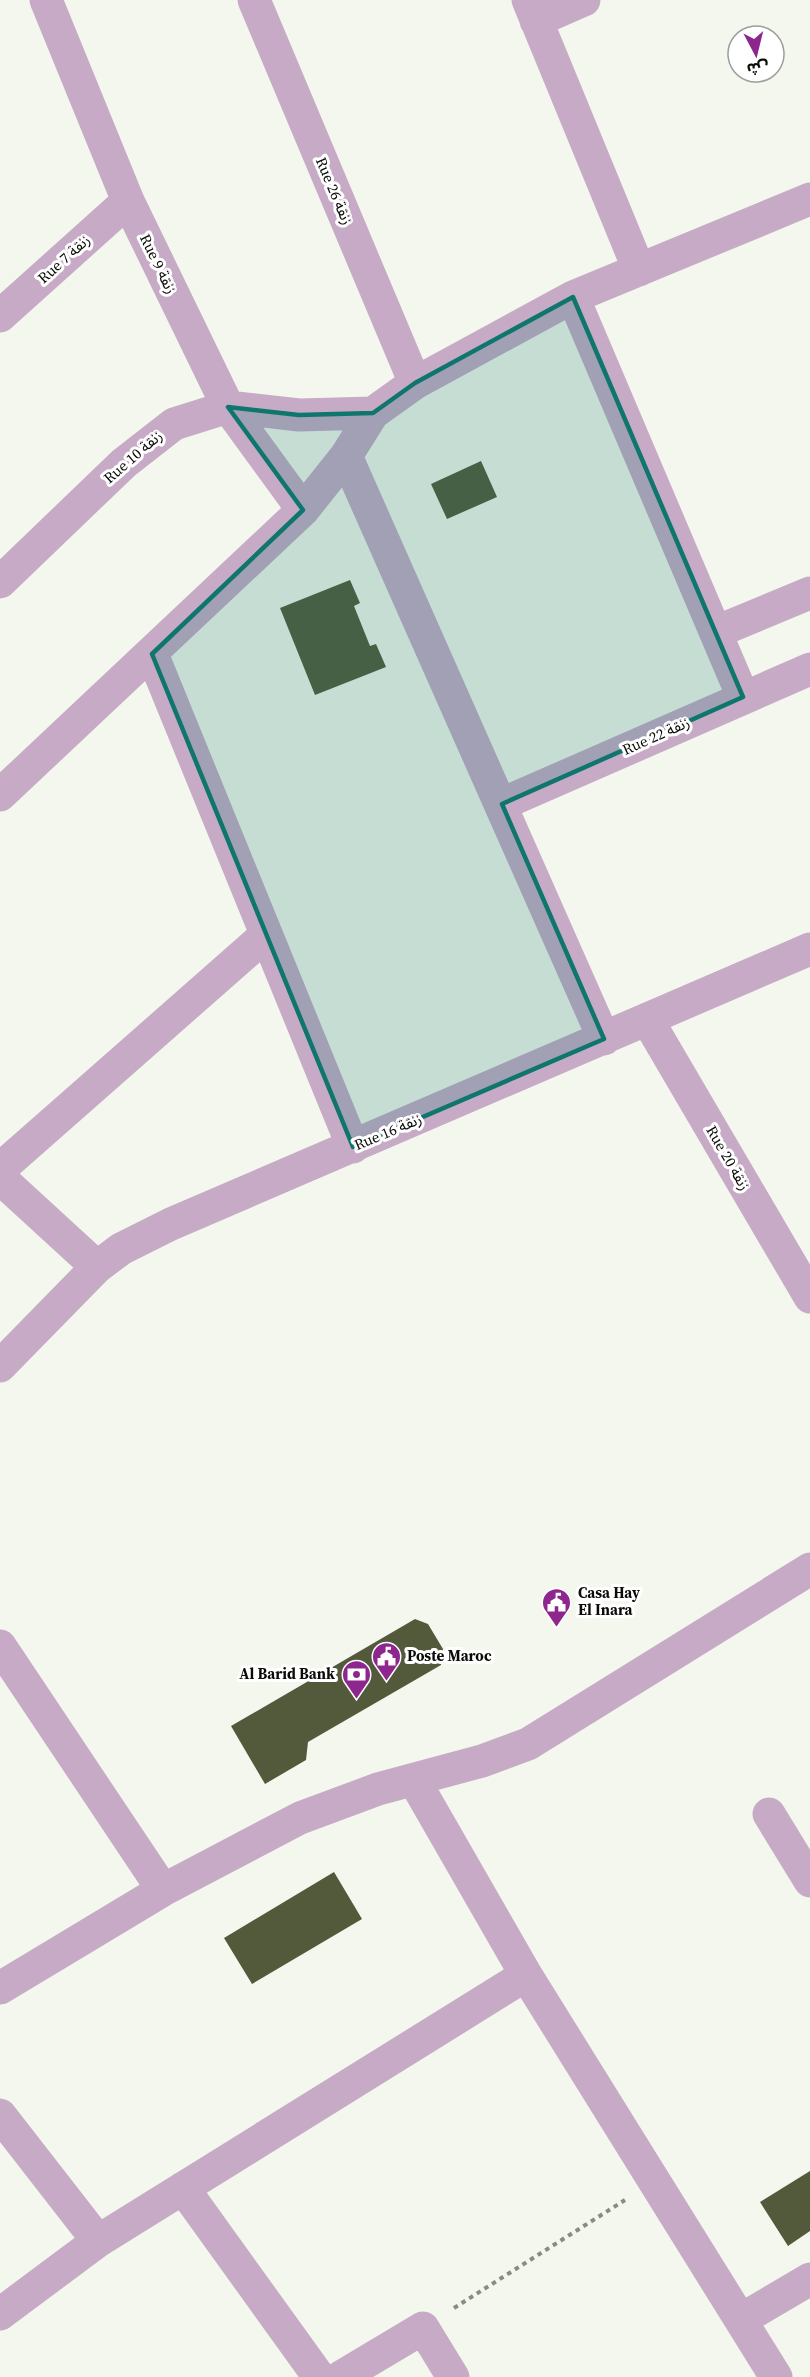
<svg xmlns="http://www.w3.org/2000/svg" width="810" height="2377" viewBox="0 0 810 2377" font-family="'Source Serif 4','Noto Sans Arabic',serif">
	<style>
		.building { fill: #535a3b }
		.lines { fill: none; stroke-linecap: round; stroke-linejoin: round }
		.path { stroke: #898b84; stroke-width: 4; stroke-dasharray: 4.5 4.5; stroke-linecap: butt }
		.minor { stroke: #c7abc6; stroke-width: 33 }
		.marked { fill: #0f766e; fill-opacity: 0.2; stroke: #0f766e; stroke-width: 4.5; stroke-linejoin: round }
		.labels { text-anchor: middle; stroke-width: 6; stroke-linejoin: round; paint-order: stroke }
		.street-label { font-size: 15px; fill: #0b0c08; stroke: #fff }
		.poi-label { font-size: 15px; font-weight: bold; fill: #0b0c08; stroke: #fff; text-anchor: start }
	</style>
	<rect width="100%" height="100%" fill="#f4f7ed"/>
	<!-- building -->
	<path class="building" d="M 481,461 L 497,497 L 447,519 L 431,484 Z
		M 350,580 L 360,603 L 354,606 L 370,646 L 376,644 L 386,667 L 315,695 L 280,608 Z
		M 415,1619 L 428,1624 L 443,1649 L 441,1665 L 308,1742 L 306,1760 L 265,1784 L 231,1726 Z
		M 334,1872 L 362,1919 L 252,1984 L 224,1938 Z
		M 810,2171 L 810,2231 L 788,2246 L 760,2202 Z"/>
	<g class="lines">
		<!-- path -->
		<path class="path" d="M 454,2308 L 625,2200"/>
		<!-- minor -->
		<path class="minor" d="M 46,0 L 128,201 L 228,407 L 303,510
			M 254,0 L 415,383
			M 528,0 L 639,270
			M 536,21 L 584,0
			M 573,297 L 743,697
			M 0,316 L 128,201
			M 346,456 L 604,1039
			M 0,582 L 124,463 L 174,424 L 228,407 L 299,415 L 373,413
			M 716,632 L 810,593
			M 152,654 L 353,1147
			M 0,795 L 303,510 L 346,456 L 373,413 L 415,383 L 573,297 L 810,199
			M 502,804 L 810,669
			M 647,1019 L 810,1297
			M 0,1169 L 266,935
			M 0,1178 L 97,1267
			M 0,1366 L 97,1267 L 121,1249 L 171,1224 L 810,949
			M 0,1646 L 163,1890
			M 414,1780 L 526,1975 L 776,2377
			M 769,1814 L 810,1881
			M 0,1988 L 163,1890 L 300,1818 L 378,1789 L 482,1761 L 528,1744 L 810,1569
			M 0,2115 L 98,2241
			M 183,2188 L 319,2377
			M 0,2314 L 98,2241 L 526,1975
			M 742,2319 L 810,2279
			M 341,2377 L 423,2328 L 453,2377"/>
	</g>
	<!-- marked area -->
	<path class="marked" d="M 573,297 L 743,697 L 502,804 L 604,1039 L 353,1147 L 152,654 L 303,510 L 228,407 L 299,415 L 373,413 L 415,383 Z"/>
	<!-- icons -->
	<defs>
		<symbol id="civic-pin" viewBox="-11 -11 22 30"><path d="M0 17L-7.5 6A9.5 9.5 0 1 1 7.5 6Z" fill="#8d278d" stroke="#fff"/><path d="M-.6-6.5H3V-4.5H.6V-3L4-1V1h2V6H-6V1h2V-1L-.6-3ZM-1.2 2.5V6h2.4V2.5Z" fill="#fff"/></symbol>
		<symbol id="bank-pin" viewBox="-11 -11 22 30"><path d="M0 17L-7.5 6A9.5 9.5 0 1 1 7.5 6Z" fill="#8d278d" stroke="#fff"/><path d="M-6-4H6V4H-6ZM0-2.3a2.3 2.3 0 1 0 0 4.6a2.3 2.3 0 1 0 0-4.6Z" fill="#fff"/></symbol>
	</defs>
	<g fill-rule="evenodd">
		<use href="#civic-pin" x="540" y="1586" width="33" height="45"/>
		<use href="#civic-pin" x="370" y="1640" width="33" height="45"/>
		<use href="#bank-pin" x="340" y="1658" width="33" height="45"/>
	</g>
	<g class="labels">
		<!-- street labels -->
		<g class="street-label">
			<text transform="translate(334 191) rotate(67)" y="5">Rue 26 زنقة</text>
			<text transform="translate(64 259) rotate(-42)" y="5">Rue 7 زنقة</text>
			<text transform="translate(158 264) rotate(64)" y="5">Rue 9 زنقة</text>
			<text transform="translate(133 457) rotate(-41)" y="5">Rue 10 زنقة</text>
			<text transform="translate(656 736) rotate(-24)" y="5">Rue 22 زنقة</text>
			<text transform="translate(388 1132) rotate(-23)" y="5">Rue 16 زنقة</text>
			<text transform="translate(728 1158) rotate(60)" y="5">Rue 20 زنقة</text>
		</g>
		<!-- poi labels -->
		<g class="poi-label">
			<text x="578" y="1598">Casa Hay<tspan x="578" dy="17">El Inara</tspan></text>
			<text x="407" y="1661">Poste Maroc</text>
			<text x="335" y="1679" text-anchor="end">Al Barid Bank</text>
		</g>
	</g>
	<!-- north arrow -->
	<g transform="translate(756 54) rotate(173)"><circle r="28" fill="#ffffff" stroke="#9d9e9c" stroke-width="1.5"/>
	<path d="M0-4.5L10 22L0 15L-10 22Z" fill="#8d278d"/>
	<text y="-9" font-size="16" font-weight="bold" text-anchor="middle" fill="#0b0c08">ش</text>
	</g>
</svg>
